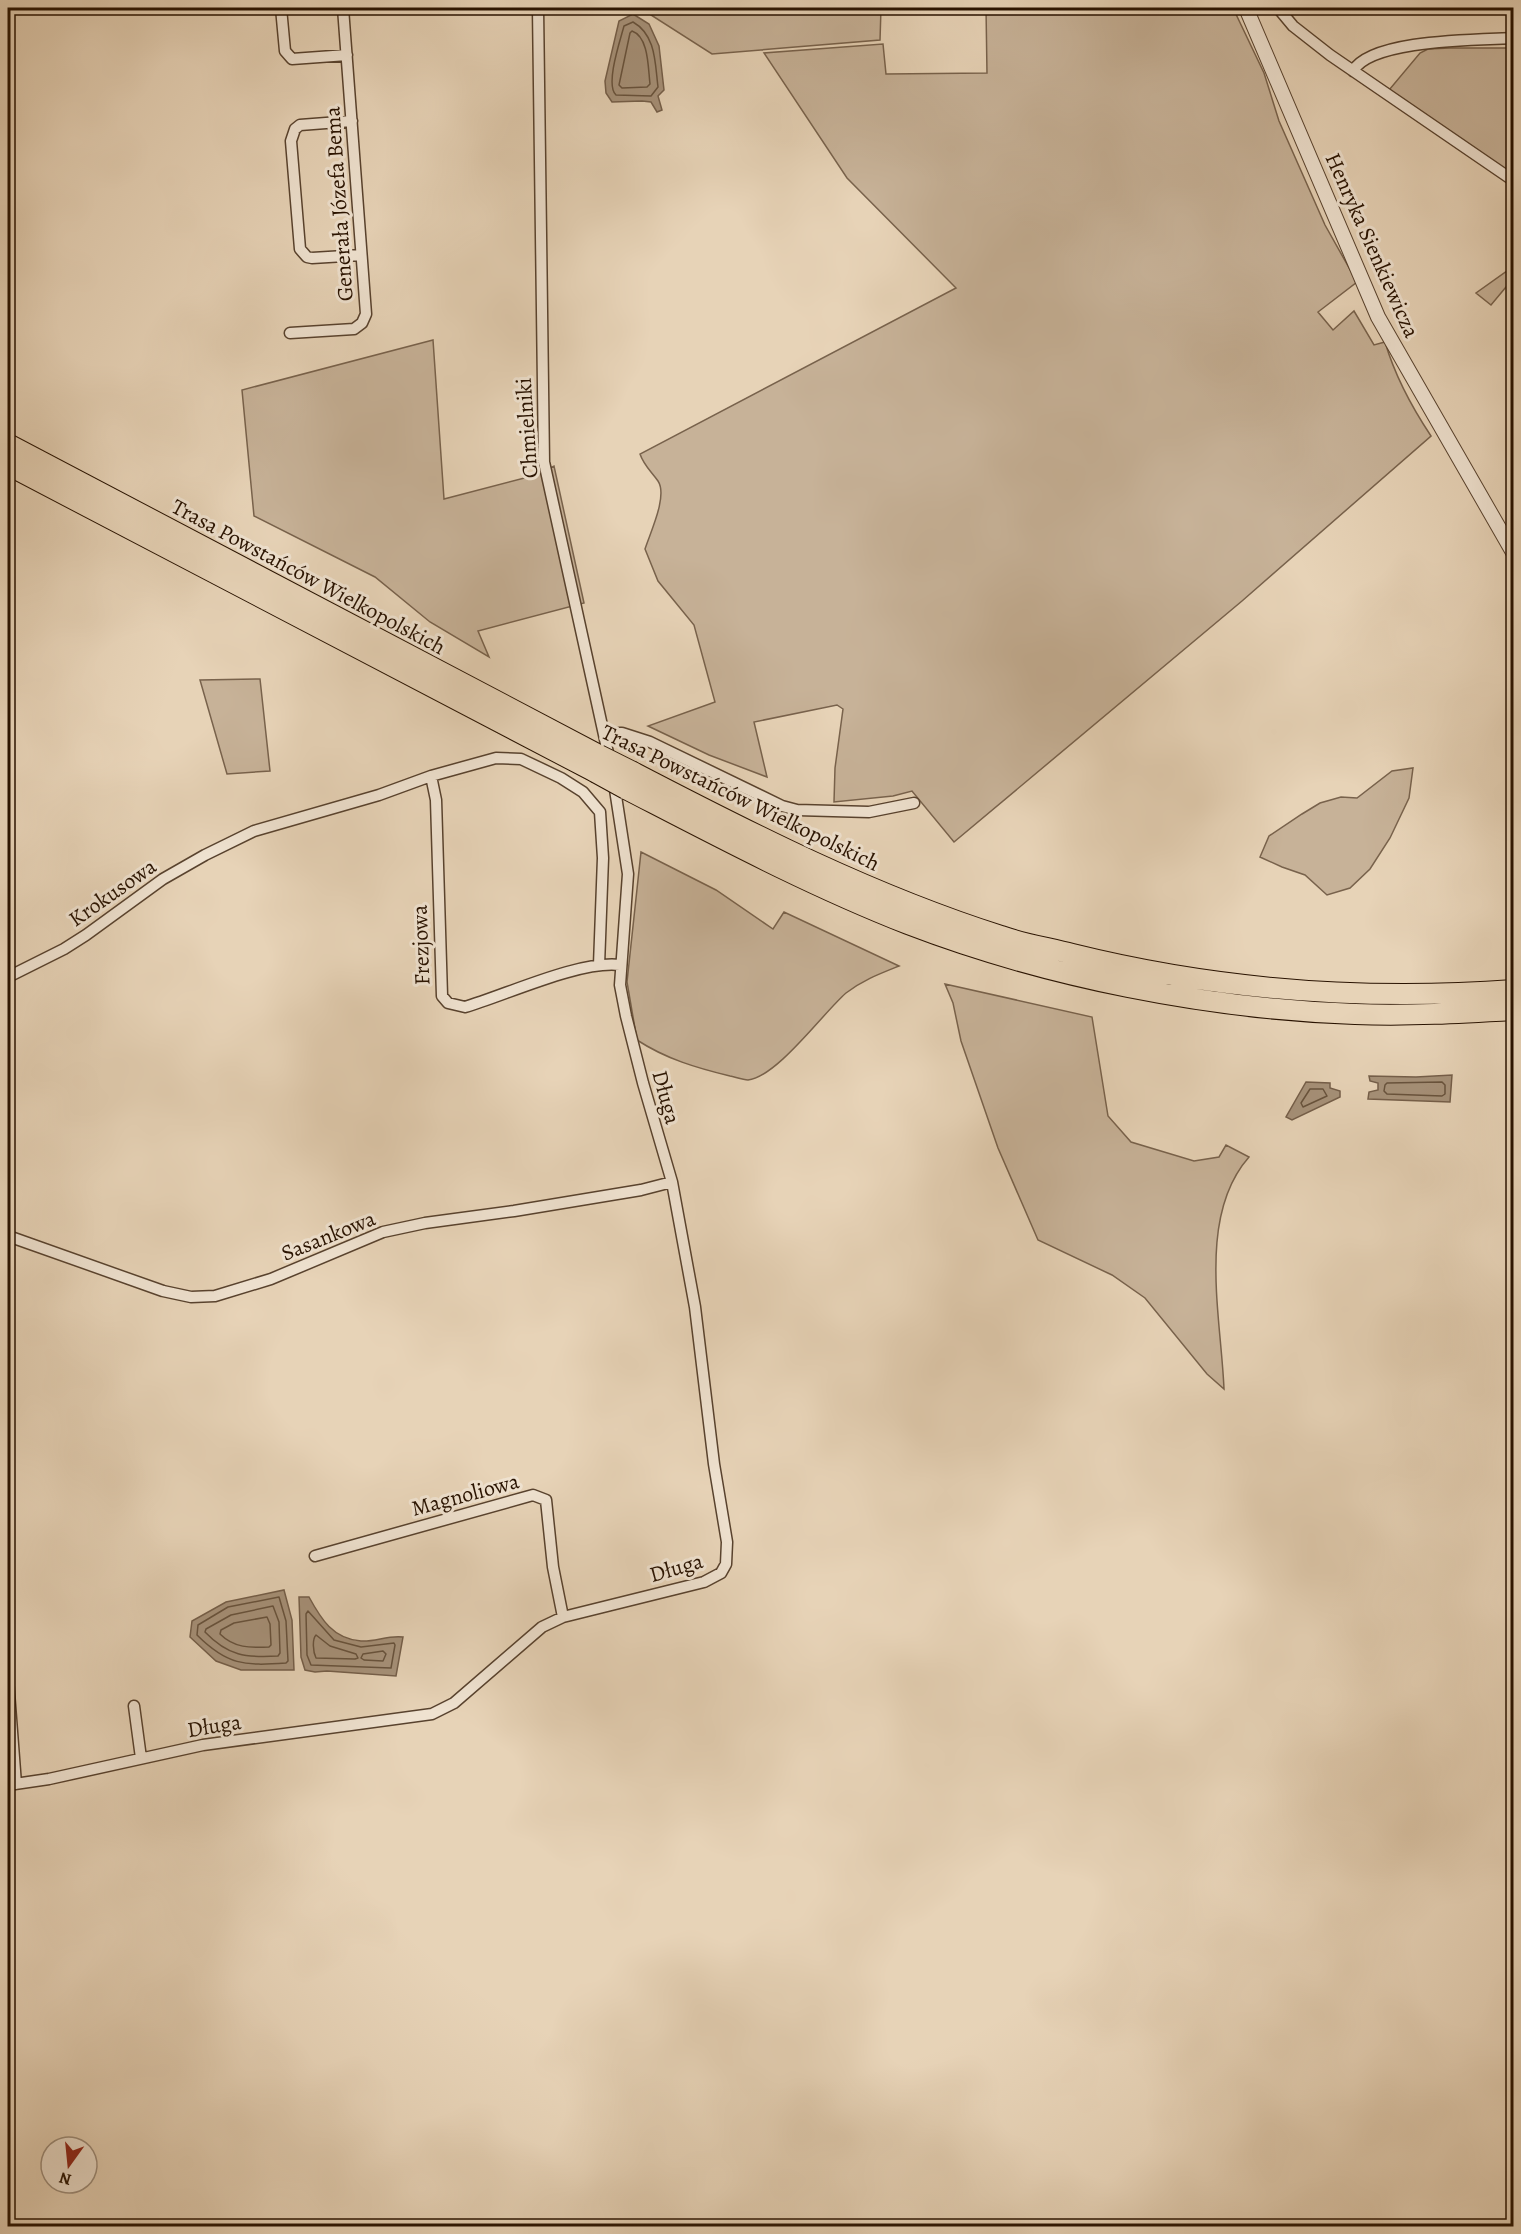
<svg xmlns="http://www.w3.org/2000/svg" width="1521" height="2234" viewBox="0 0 1521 2234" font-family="Alegreya,serif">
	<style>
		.green { fill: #c7b298; stroke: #78624c; stroke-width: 1.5 }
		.water { fill: #a69179; stroke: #745e49; stroke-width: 1.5 }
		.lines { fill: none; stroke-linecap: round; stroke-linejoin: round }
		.shore { stroke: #67523c; stroke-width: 1.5 }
		.minor-casing { stroke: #58422e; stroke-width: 13 }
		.tertiary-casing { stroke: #58422e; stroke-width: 16 }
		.motorway-casing { stroke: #281200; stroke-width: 22 }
		.minor { stroke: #efe2d0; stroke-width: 10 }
		.tertiary { stroke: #efe2d0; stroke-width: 14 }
		.motorway { stroke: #e7d3b7; stroke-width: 20 }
		.motorway-bridge-casing { stroke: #281200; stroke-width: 22; stroke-linecap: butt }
		.motorway-bridge { stroke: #e7d3b7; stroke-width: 20 }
		.labels { text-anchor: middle; stroke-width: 6; stroke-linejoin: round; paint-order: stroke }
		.street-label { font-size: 22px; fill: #281200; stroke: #efe2d0 }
	</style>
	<rect width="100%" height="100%" fill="#e7d3b7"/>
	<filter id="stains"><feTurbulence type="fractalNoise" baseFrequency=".00333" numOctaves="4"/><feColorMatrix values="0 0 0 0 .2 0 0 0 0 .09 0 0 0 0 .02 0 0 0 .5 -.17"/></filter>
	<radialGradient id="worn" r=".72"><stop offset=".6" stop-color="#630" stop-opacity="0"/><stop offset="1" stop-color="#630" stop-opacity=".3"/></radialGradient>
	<!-- green -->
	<path class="green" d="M 640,8 L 881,8 L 880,40 L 712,54 Z
		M 986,8 L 1233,8 L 1264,73 L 1279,121 L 1325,225 L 1357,282 L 1318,312 L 1333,330 L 1354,311 L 1374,345 L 1385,342 C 1395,376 1411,406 1431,436 L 1242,601 L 954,842 L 912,791 L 893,796 L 834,802 L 835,768 L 843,709 L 837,705 L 754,722 L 767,777 L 709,755 L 648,726 L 715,702 L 694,625 L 658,581 L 645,549 C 650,533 668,496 658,481 C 652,472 644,466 640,454 L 956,288 L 847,178 L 764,53 L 883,44 L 886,74 L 987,73 Z
		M 1450,48 L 1513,48 L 1513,174 L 1389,90 L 1420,53 L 1428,49 Z
		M 1507,271 L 1511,281 L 1491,305 L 1476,293 Z
		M 433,340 L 444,499 L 536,475 L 554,466 L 584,603 L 478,631 L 489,657 L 430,622 L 375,577 L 254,516 L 242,390 Z
		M 260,679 L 270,771 L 227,774 L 200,680 Z
		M 1413,768 L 1409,798 L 1390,838 L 1370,869 L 1350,888 L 1327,895 L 1305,875 L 1282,867 L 1260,857 L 1269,836 L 1302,814 L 1320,803 L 1341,797 L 1357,798 L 1392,771 Z
		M 641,852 L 716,890 L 773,929 L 784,912 L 899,966 C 879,974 863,980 846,993 C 823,1013 777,1077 748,1080 C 743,1080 735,1077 730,1076 C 697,1068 666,1059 637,1040 L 627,982 Z
		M 945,984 L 1092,1017 L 1108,1116 L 1131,1142 L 1194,1161 L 1219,1157 L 1226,1145 L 1249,1157 C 1197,1216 1221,1316 1224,1389 L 1207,1374 L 1145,1298 L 1112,1275 L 1038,1240 L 998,1148 L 961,1041 L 953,1003 Z"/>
	<!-- water -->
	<path class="water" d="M 633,14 L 649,24 L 659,46 L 664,90 L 658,96 L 662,110 L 657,112 L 651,102 L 642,101 L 612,102 L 606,93 L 605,81 L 619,21 Z
		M 1452,1075 L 1450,1102 L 1368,1099 L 1369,1092 L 1378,1090 L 1378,1083 L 1370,1081 L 1369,1076 L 1416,1077 Z
		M 1306,1082 L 1330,1083 L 1330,1088 L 1340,1091 L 1340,1097 L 1292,1120 L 1286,1117 Z
		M 284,1590 L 292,1620 L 294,1670 L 241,1670 L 216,1661 L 190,1637 L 192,1621 L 226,1602 Z
		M 299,1597 L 309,1597 C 321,1619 333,1639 361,1641 C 375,1642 388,1635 403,1637 L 396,1676 L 327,1671 L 315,1672 L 305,1670 L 301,1657 Z"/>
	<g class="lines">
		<!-- shore -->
		<path class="shore" d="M 633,22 C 656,35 655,63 658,87 L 651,96 L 616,95 C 605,85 620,41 624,26 Z
			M 632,31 C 649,37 648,68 650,84 L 647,87 L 622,88 L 619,85 L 630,33 Z
			M 1442,1082 L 1445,1085 L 1445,1094 L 1442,1096 L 1387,1094 L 1384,1091 L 1385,1085 L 1387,1083 Z
			M 1310,1089 L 1323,1089 L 1327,1096 L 1303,1107 L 1301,1103 Z
			M 279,1597 L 286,1621 L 288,1661 L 286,1663 C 244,1666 227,1665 197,1635 L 198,1625 L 228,1607 Z
			M 273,1606 L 279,1622 L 280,1653 L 278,1656 C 246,1658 228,1656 205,1632 L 206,1629 L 231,1615 Z
			M 308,1611 L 334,1640 L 361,1647 L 394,1643 L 395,1645 L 391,1668 L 311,1665 L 307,1655 L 306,1614 Z
			M 267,1617 L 270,1624 L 271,1645 L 269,1647 C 250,1648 234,1648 220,1634 L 221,1630 L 234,1623 Z
			M 316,1635 L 330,1646 L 356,1654 L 358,1658 L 355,1659 L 316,1658 C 313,1652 312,1639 316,1635 Z
			M 383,1651 L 386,1654 L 383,1661 L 364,1660 L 361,1658 L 363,1654 Z"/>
		<defs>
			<path id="minor" d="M 281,8 L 285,51 L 292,59 L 347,55
				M 538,8 L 544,462 L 610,762
				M 1278,8 L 1293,26 L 1330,55 L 1514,181
				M 1353,71 C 1371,39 1478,40 1514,38
				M 352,121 L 300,125 L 295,129 L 291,141 L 300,249 L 307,257 L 312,258 L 361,255
				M 290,333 L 354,329 L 362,323 L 366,314 L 343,8
				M 604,733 L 622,733 L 650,742 L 782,806 L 797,810 L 869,812 L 914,803
				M 431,776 L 436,800 L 442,996 L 448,1003 L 465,1007 C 506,995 580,960 620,965
				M 8,977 L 64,949 L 86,935 L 163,879 L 205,855 L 254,831 L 379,795 L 431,776 L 496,758 L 521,759 L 561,778 L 583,792 L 600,812 L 603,858 L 599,965
				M 8,1236 L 163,1291 L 191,1297 L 215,1296 L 271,1279 L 383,1232 L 425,1223 L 514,1211 L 641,1190 L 672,1182
				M 315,1556 L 533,1495 L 546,1500 L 553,1567 L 563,1617
				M 8,1679 L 16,1784
				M 134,1706 L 141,1758
				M 8,1785 L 49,1779 L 203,1745 L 432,1714 L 454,1703 L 542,1627 L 563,1617 L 704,1582 L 721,1573 L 726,1564 L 727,1542 L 714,1464 L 695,1307 L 672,1182 L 643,1083 L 626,1016 L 620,985 L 628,874 L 614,783"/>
			<path id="tertiary" d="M 1246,8 L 1378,317 L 1514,554"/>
			<path id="motorway" d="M 8,444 L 599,755
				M 8,465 L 595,772
				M 633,772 C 752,834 872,895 1001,936 C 1024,944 1049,948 1072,954 C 1217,990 1365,1001 1514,990
				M 626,789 C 719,837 811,886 908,924 C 1046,977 1208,1009 1355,1014 C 1408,1016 1461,1013 1514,1010"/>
		</defs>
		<!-- minor casing -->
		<use href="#minor" class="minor-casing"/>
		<!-- tertiary casing -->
		<use href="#tertiary" class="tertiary-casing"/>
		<!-- motorway casing -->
		<use href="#motorway" class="motorway-casing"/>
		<!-- minor -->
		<use href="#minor" class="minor"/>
		<!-- tertiary -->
		<use href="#tertiary" class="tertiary"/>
		<!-- motorway -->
		<use href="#motorway" class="motorway"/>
		<defs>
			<path id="motorway-bridge" d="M 599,755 L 633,772
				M 595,772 L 626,789"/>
		</defs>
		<!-- motorway-bridge casing -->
		<use href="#motorway-bridge" class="motorway-bridge-casing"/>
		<!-- motorway-bridge -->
		<use href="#motorway-bridge" class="motorway-bridge"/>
	</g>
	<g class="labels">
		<!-- street labels -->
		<g class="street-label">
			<text transform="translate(338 204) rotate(-94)" y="8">Generała Józefa Bema</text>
			<text transform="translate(1373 245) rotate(66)" y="8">Henryka Sienkiewicza</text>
			<text transform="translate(526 428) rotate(-94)" y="8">Chmielniki</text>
			<text transform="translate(309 576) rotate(28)" y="8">Trasa Powstańców Wielkopolskich</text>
			<text transform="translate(741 797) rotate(26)" y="8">Trasa Powstańców Wielkopolskich</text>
			<text transform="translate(112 892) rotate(-35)" y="8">Krokusowa</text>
			<text transform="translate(420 945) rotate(-92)" y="8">Frezjowa</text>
			<text transform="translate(667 1097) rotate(75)" y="8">Długa</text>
			<text transform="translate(328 1235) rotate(-22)" y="8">Sasankowa</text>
			<text transform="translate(465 1494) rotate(-15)" y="8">Magnoliowa</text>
			<text transform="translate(676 1567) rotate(-16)" y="8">Długa</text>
			<text transform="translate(214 1725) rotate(-9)" y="8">Długa</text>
		</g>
	</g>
	<!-- margin -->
	<rect width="1521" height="2234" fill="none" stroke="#e7d3b7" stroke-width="30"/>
	<rect x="9" y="9" width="1503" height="2216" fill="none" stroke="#281200" stroke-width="3"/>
	<rect x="15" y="15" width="1491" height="2204" fill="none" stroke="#281200" stroke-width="1.5"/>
	<!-- north arrow -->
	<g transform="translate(69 2165) rotate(195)"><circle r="28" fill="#efe2d0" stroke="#9f8f7d" stroke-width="1.5"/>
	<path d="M0-4.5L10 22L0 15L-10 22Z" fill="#8f2418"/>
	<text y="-9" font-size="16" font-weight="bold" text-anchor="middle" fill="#281200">N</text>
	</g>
	<rect width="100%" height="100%" filter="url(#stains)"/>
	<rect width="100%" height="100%" fill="url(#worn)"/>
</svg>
